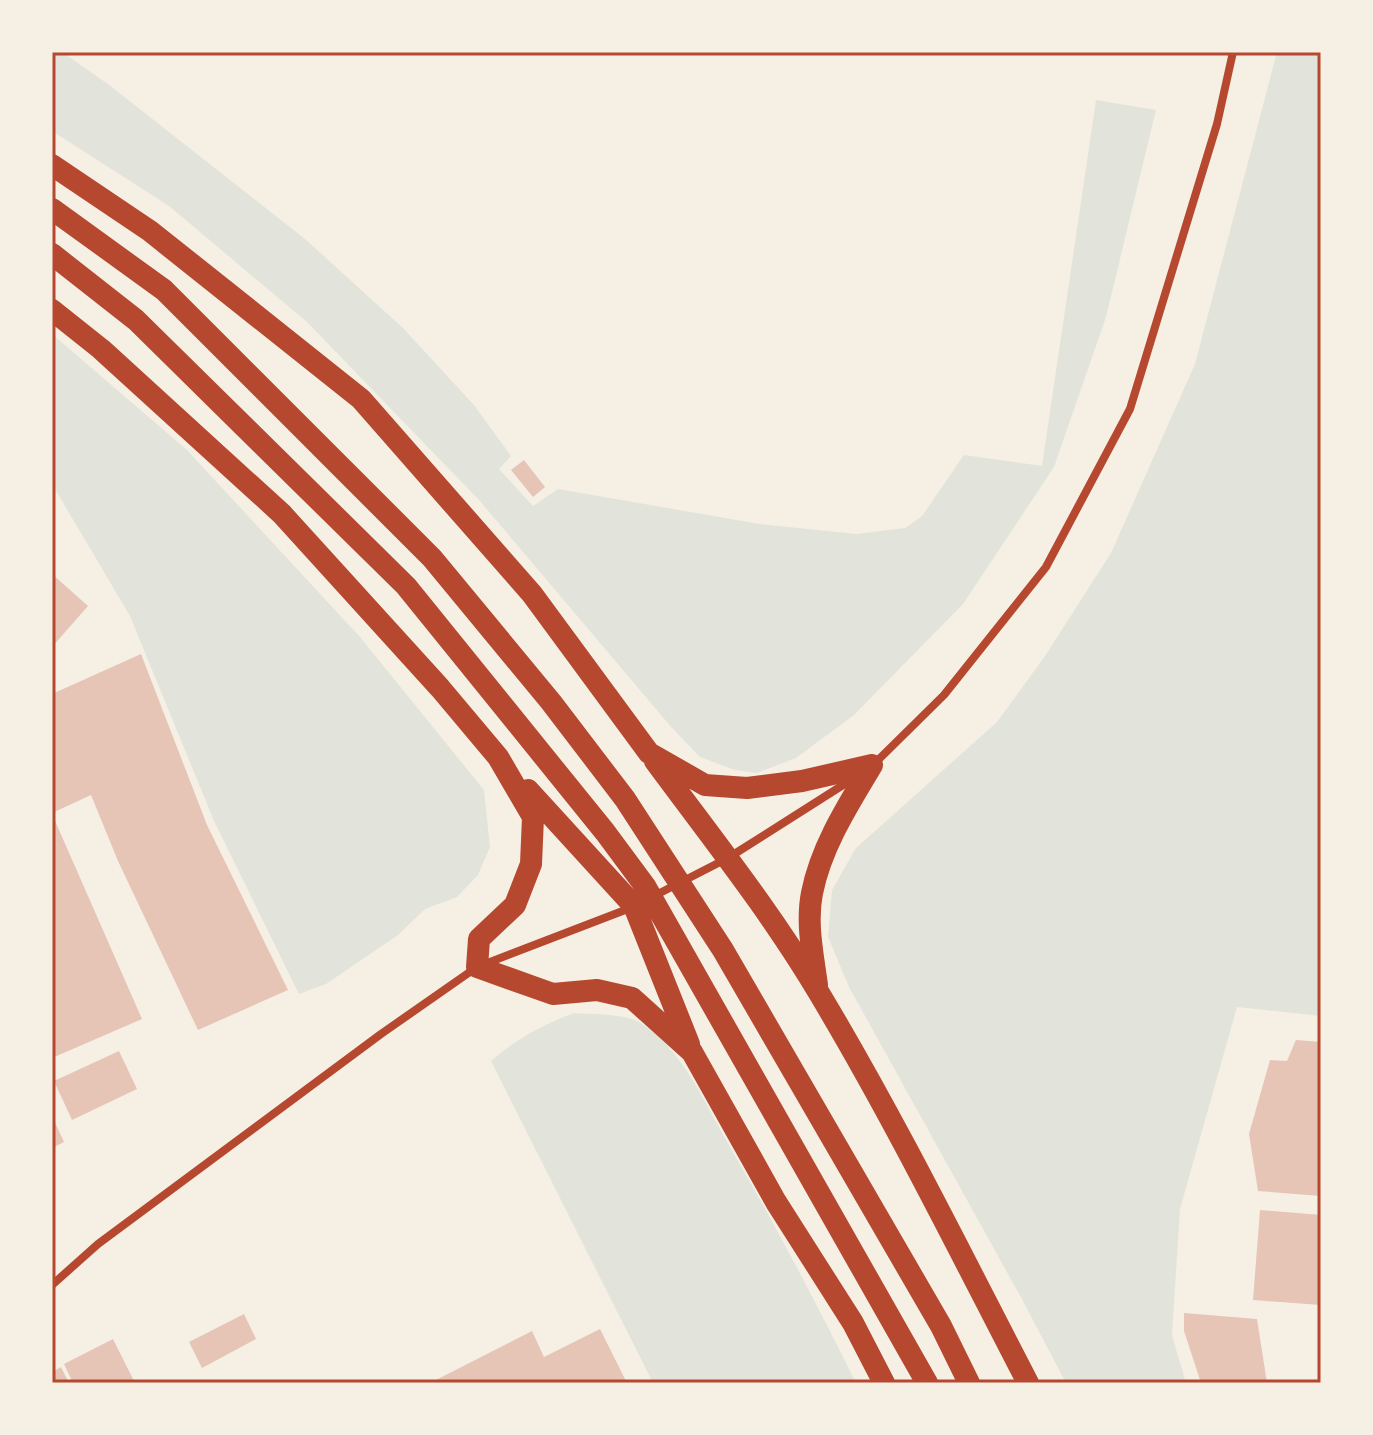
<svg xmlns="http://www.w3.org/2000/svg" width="1373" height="1435" viewBox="0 0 1373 1435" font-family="'Crimson Pro',serif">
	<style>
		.green { fill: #e2e4dc }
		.building { fill: #e6c5b7 }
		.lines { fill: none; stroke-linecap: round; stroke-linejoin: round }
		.minor { stroke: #b5482f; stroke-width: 8 }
		.trunk { stroke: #b5482f; stroke-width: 22 }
		.neatline { fill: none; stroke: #b5482f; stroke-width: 3 }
	</style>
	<rect width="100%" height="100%" fill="#f6efe4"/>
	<!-- green -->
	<path class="green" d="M 52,52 L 62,52 L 108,84 L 305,239 L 403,328 L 474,405 L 511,456 L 499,469 L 533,506 L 558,489 L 760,524 L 856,534 L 905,528 L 922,516 L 964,455 L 1042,466 L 1096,100 L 1156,110 L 1106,317 L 1054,467 L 963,604 L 854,715 L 796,758 L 757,773 L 735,770 L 700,757 L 672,728 L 479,500 L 307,322 L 169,206 L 52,131 Z
		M 1277,52 L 1321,52 L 1321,1016 L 1237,1007 L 1180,1209 L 1172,1335 L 1186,1383 L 1066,1383 L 1024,1303 L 849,987 L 828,937 L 832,890 L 856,848 L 997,722 L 1045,656 L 1111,553 L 1195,364 Z
		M 52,334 L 187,450 L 360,637 L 484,790 L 490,847 L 478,875 L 457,897 L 425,909 L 398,935 L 326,984 L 299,994 L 214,821 L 130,616 L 52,484 Z
		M 574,1013 C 595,1015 627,1012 645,1026 C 685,1054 705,1104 729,1145 C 774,1223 816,1302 856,1383 L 653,1383 L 491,1061 C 516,1039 542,1025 574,1013 Z"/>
	<!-- building -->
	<path class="building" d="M 524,460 L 545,487 L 533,497 L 511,470 Z
		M 52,574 L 88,606 L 52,647 Z
		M 141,654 L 207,825 L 288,990 L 198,1030 L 118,861 L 91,795 L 52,813 L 52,694 Z
		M 52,814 L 142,1019 L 52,1058 Z
		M 1296,1040 L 1321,1042 L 1321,1196 L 1258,1191 L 1249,1134 L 1270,1060 L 1287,1061 Z
		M 119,1051 L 137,1089 L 72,1120 L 54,1081 Z
		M 52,1116 L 64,1142 L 52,1148 Z
		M 1260,1210 L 1321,1215 L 1321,1305 L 1253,1300 Z
		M 1184,1313 L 1257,1319 L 1267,1383 L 1201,1383 L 1184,1331 Z
		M 244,1314 L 256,1339 L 202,1368 L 189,1342 Z
		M 600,1329 L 627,1383 L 430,1383 L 532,1331 L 544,1357 Z
		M 113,1339 L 135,1383 L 73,1383 L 64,1364 Z
		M 61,1367 L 69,1383 L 52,1383 L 52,1372 Z"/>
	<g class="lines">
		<!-- minor -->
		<path class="minor" d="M 875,763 L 944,695 L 1046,567 L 1130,409 L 1217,124 L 1233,52
			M 652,897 L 728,858 L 854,778
			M 52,1285 L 98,1244 L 381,1034 L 477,967 L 633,907"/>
		<!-- trunk -->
		<path class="trunk" d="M 52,165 L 150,231 L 361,399 L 532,594 L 649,753 L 705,785 L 747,788 L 802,781 L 872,765
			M 52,209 L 164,290 L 432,558 L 551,702 L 625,799 L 723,950 L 941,1326 L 969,1383
			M 52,254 L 136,320 L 406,586 L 605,832 L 645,886 L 927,1383
			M 52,310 L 101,349 L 282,514 L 440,688 L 498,757 L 533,817 L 531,864 L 515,905 L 479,939 L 477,967 L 553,994 L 597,990 L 632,998 L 692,1052 L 776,1202 L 853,1323 L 884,1383
			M 655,761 C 711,837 771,912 819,993 C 895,1120 960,1252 1028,1383
			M 528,790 L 634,906 L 689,1044
			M 817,985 C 813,955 806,923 812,893 C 821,847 848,805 872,765"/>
	</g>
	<!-- border -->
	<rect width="1373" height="1435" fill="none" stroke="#f6efe4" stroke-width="108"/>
	<rect x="54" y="54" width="1265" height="1327" class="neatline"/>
</svg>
